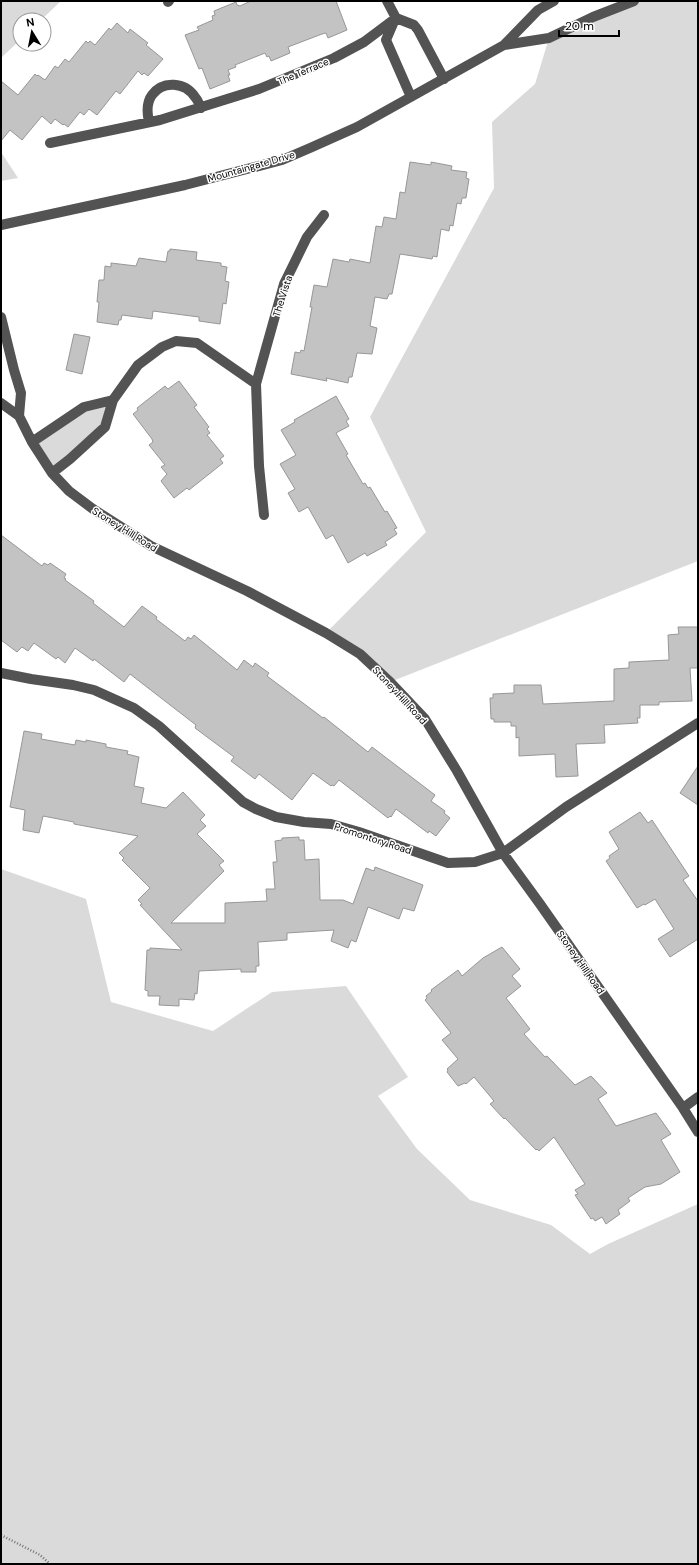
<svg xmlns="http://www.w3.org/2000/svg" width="699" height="1565" viewBox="0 0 699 1565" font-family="'DM Sans',sans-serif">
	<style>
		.green { fill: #dadada }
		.building { fill: #c3c3c3; stroke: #979797 }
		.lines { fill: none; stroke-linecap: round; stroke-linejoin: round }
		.path { stroke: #757575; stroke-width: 2.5; stroke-dasharray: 1 2; stroke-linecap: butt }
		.minor { stroke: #535353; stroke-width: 10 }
		.labels { text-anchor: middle; stroke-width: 3; stroke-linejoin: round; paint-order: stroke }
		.street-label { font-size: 10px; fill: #000; stroke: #fff }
	</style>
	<rect width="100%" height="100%" fill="#fff"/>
	<!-- green -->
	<path class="green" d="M 1,1 L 61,1 L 41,20 L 20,20 L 20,40 L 1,58 Z
		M 634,1 L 698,1 L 698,561 L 390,682 L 326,633 L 426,532 L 370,417 L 494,188 L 492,122 L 535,84 L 549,38 Z
		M 1,152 L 18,178 L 1,181 Z
		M 113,400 L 105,427 L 52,473 L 32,442 L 84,407 Z
		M 1,869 L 86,899 L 111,1002 L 213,1031 L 272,992 L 346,986 L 408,1077 L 378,1096 L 417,1149 L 470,1200 L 551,1225 L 590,1254 L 608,1244 L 698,1204 L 698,1564 L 1,1564 Z"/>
	<!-- building -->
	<path class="building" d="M 251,1 L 336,1 L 347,30 L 328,38 L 326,33 L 322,34 L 288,47 L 290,53 L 271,61 L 269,56 L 267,57 L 265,53 L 235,65 L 236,67 L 228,70 L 230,75 L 228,75 L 230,81 L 210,89 L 202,68 L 199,69 L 185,35 L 199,30 L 197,27 L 213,20 L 212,16 L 215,15 L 214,11 L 236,2 L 237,5 L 240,6 Z
		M 117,23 L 128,33 L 130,29 L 148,43 L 146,45 L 163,59 L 148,76 L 144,73 L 142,75 L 138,71 L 120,94 L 116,91 L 97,115 L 89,109 L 84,115 L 80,112 L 68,127 L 64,124 L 63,125 L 55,119 L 51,124 L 42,116 L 22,140 L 10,130 L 1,141 L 1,81 L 18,95 L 35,74 L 37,76 L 38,75 L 45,80 L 55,66 L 58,68 L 65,59 L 69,62 L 86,41 L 88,43 L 90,41 L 95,45 L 109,28 L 111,30 Z
		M 410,162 L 431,165 L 431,162 L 452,166 L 451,170 L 467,172 L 466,178 L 469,179 L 466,198 L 462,198 L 461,204 L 457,203 L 453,226 L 450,225 L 449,231 L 441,229 L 437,257 L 433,256 L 432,259 L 400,254 L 392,294 L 389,294 L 387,299 L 375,297 L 370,326 L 377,328 L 372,354 L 357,353 L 352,377 L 349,377 L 348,383 L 326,378 L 327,381 L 291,374 L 295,352 L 300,353 L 301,350 L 304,351 L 312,307 L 310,307 L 314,285 L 327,287 L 333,259 L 349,262 L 350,259 L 370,263 L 376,226 L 382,227 L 384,217 L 396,219 L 400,192 L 405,193 Z
		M 170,249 L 197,252 L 196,260 L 221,263 L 221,266 L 227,267 L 225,281 L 229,282 L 226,304 L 223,303 L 220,324 L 199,321 L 199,317 L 153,311 L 152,319 L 122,315 L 121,320 L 119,320 L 118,325 L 97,322 L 99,302 L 97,302 L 99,280 L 104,280 L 105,266 L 111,267 L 111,263 L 136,266 L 139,258 L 166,262 L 168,251 L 170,251 Z
		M 74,334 L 90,337 L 82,374 L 66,370 Z
		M 179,381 L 197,405 L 194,407 L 209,427 L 207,429 L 210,433 L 207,435 L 224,456 L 220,459 L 223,463 L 189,490 L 187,488 L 174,498 L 161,481 L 167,474 L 161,467 L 165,465 L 149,445 L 153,442 L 152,439 L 133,414 L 138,410 L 137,408 L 165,386 L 168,389 Z
		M 336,396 L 349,419 L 346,421 L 349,426 L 336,433 L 348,454 L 346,455 L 363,484 L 365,483 L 368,488 L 370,487 L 385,512 L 387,511 L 397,528 L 394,529 L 397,534 L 385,542 L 387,545 L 367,556 L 365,553 L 348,563 L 333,535 L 326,539 L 308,507 L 299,512 L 288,493 L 295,489 L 280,464 L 296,455 L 281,430 L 295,422 L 294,420 Z
		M 1,535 L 42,566 L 44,563 L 48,565 L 50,563 L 66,574 L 64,578 L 66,579 L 65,580 L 94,601 L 93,603 L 124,627 L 142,606 L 157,617 L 156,619 L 185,641 L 188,637 L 191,639 L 194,635 L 237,670 L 244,660 L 253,667 L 255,663 L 269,673 L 267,676 L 323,718 L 324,717 L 368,752 L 372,747 L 435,795 L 431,801 L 445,811 L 444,813 L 450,818 L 436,836 L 429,831 L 428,833 L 396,809 L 391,817 L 390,816 L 388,818 L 339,780 L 334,786 L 332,785 L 331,786 L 313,773 L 292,800 L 259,774 L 255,779 L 231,761 L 234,757 L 195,728 L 196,725 L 130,674 L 124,682 L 94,659 L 93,661 L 75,648 L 65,663 L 58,657 L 56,659 L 34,643 L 28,651 L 22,647 L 17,652 L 1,640 Z
		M 678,627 L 698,627 L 698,668 L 690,668 L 692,701 L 659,702 L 659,705 L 640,705 L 640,718 L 637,718 L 638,723 L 604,725 L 605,743 L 576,744 L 578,776 L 556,777 L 555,754 L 519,756 L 519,737 L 516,738 L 516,726 L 511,726 L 511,722 L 494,722 L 494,719 L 491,719 L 490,698 L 493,698 L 493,694 L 514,693 L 514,685 L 541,685 L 543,704 L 614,701 L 614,669 L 629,668 L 629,662 L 669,660 L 668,635 L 679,634 Z
		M 24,731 L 42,734 L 41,739 L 75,745 L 76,740 L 86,742 L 86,740 L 106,744 L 106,747 L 128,751 L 127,754 L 139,757 L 134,786 L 144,788 L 141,803 L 166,808 L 183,792 L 205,815 L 200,820 L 206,826 L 197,834 L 224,861 L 219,865 L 224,871 L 171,923 L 225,923 L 225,903 L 267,901 L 266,889 L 275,889 L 273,862 L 277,862 L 275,841 L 282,840 L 282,838 L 299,837 L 299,840 L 304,840 L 305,860 L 319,859 L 320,900 L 343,900 L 353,904 L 366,868 L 374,871 L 375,867 L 423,885 L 414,911 L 403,908 L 399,919 L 368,907 L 356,942 L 351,940 L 348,948 L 331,941 L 334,930 L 287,933 L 287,940 L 258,942 L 259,966 L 256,966 L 256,972 L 241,972 L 241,969 L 199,971 L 197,994 L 195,993 L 194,1000 L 179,999 L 179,1006 L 159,1005 L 160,996 L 148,996 L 148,991 L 145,990 L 147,950 L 150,950 L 150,948 L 182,950 L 140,905 L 142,904 L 138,900 L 150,888 L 122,860 L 124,858 L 119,853 L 138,836 L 74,824 L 74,822 L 43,816 L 39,833 L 23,830 L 25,810 L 10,807 Z
		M 698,766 L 698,805 L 680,793 Z
		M 640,812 L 648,823 L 652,820 L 689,876 L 683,880 L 698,901 L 698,939 L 670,957 L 658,939 L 674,929 L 655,899 L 645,905 L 644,904 L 637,908 L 606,861 L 610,858 L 609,856 L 619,849 L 609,832 Z
		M 502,947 L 520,969 L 512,976 L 521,986 L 506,998 L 530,1029 L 524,1034 L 545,1057 L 547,1056 L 575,1085 L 591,1076 L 607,1093 L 598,1099 L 616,1126 L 656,1113 L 671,1134 L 661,1140 L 680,1172 L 661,1184 L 645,1187 L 628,1198 L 630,1201 L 618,1210 L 620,1214 L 606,1224 L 602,1217 L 595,1221 L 593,1218 L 591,1219 L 575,1195 L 578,1194 L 575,1190 L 585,1184 L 554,1137 L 539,1151 L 537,1149 L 536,1150 L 505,1118 L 504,1119 L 490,1104 L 494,1101 L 474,1077 L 466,1084 L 465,1083 L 458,1086 L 447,1072 L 448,1070 L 447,1069 L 458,1059 L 442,1040 L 451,1033 L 425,1000 L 427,998 L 426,996 L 432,991 L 431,990 L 458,970 L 462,976 L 483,958 Z"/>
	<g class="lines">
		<!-- path -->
		<path class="path" d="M 1,1535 L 40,1555 L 50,1564"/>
		<!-- minor -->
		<path class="minor" d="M 387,1 L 396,18 L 414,25 L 418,30 L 444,79
			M 168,2 L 169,1
			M 395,19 L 386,40 L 411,97
			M 504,45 L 549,38 L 593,17 L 634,1
			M 149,122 C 147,113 146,103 152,95 C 163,80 185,82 195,97 C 198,100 199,104 201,108
			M 50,143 L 160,120 L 259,89 L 334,58 L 364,42 L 396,18
			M 1,225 L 185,185 L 282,160 L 310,148 L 357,127 L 504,45 L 538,10 L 554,1
			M 1,317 L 14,370 L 21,393 L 19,416
			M 1,403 L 19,416 L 32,442 L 52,473 L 69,491 L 93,509 L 151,546 L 247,591 L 326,633 L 360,654 L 390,682 L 425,719 L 457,771 L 503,853 L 540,904 L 683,1108 L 698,1132
			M 32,442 L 84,407 L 113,400
			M 52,473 L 70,459 L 105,427 L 113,400 L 138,365 L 162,347 L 176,341 L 197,343 L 256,384
			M 264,515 L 259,466 L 256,384 L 284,284 L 307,237 L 324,215
			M 1,673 L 31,679 L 73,685 L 94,690 L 134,708 L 159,726 L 243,802 L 256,809 L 276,817 L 304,822 L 331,824 L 359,832 L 448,863 L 475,862 L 503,853 L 566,807 L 698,723
			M 683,1108 L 698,1097"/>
	</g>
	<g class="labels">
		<!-- street labels -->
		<g class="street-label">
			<text transform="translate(303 71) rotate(-23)" y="4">The Terrace</text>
			<text transform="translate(251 166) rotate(-16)" y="4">Mountaingate Drive</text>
			<text transform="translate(282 296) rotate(-72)" y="4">The Vista</text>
			<text transform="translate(125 529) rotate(32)" y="4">Stoney Hill Road</text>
			<text transform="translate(400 695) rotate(47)" y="4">Stoney Hill Road</text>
			<text transform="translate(373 838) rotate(18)" y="4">Promontory Road</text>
			<text transform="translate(581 962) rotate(55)" y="4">Stoney Hill Road</text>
		</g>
	</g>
	<!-- border -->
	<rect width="699" height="1565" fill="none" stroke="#000000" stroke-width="4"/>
	<!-- north arrow -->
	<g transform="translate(32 32) rotate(350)"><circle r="19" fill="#ffffff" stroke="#999999"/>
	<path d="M0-3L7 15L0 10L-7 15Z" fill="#000000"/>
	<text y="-6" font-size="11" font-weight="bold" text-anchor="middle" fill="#000000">N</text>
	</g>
	<!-- scale -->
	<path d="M559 30v6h60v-6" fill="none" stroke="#000000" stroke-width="2"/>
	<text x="565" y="30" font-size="12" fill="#000000" stroke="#ffffff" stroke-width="3" paint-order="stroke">20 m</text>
</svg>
